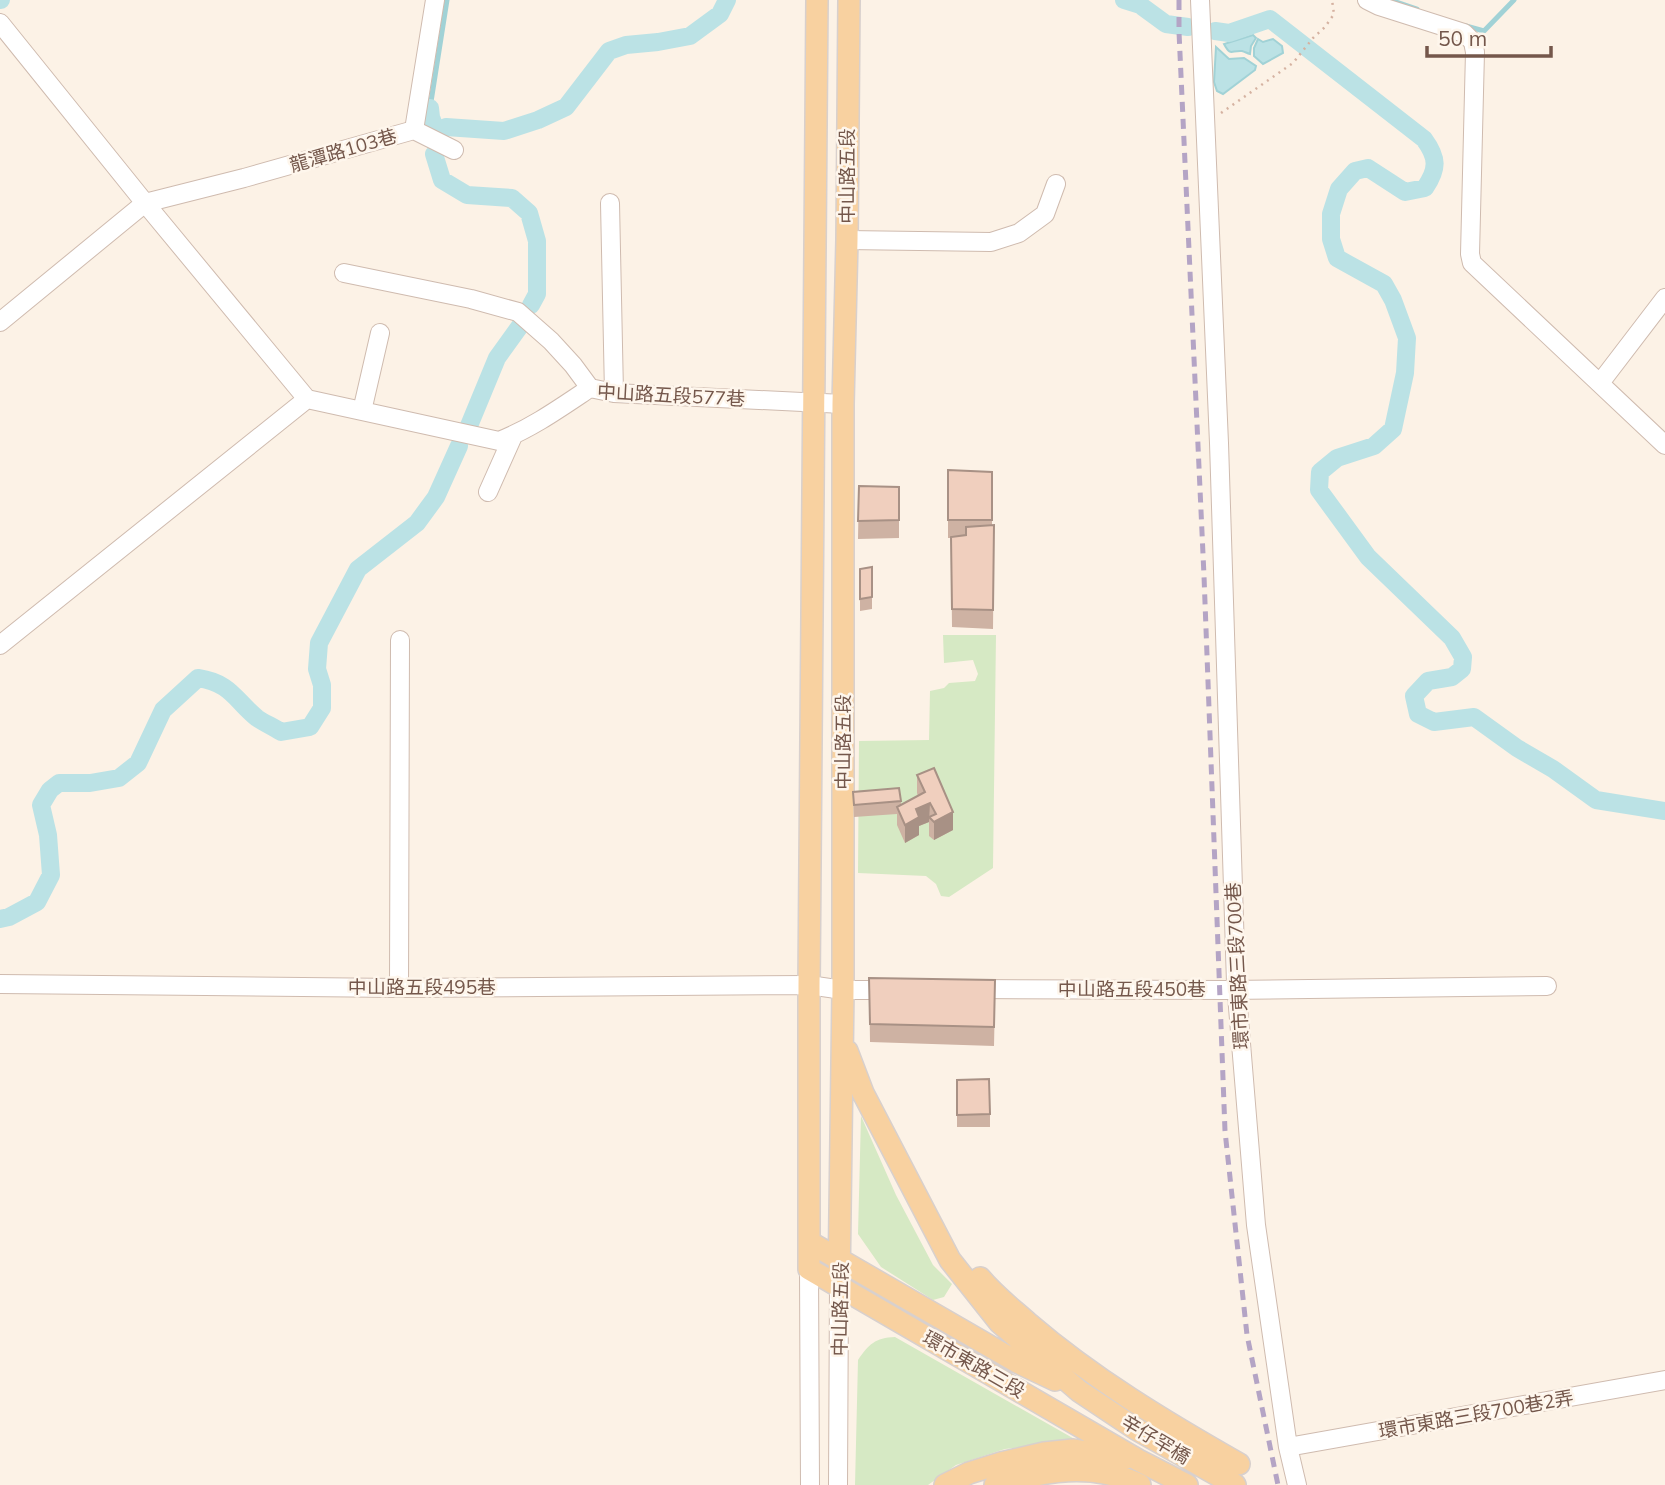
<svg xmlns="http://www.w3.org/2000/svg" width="1665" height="1485" viewBox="0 0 1665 1485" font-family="Mulish,'Noto Sans TC',sans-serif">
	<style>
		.green { fill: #d6e9c4 }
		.water { fill: #bbe2e5; stroke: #a1d2d6; stroke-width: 2 }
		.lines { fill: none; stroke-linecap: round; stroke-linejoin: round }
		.stream { stroke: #a1d2d6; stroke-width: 5 }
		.canal { stroke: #bbe2e5; stroke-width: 18 }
		.minor-casing { stroke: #cfbbaf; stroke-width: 20 }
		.major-casing { stroke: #d8d0cd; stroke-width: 24 }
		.path { stroke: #d5b2a1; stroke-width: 2.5; stroke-dasharray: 2 5; stroke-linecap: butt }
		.minor { stroke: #fff; stroke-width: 18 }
		.major { stroke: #f8d1a0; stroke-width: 21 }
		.rail { stroke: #b4a4c5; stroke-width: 5; stroke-dasharray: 10 7; stroke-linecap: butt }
		.wall { fill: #ceb2a3 }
		.shaded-wall { fill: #a89185 }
		.building { fill: #f0cfbe; stroke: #a89185; stroke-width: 2 }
		.labels { text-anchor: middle; stroke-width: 5; stroke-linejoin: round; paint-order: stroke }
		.street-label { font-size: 19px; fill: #74574b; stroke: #fef6ec }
	</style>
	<rect width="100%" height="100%" fill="#fcf2e6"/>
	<!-- green -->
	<path class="green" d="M 943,635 L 996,635 L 993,868 L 949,897 L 941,896 L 936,884 L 926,876 L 858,873 L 859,741 L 929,740 L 930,691 L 944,688 L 949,683 L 975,681 L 978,674 L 973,660 L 944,663 Z
		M 861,1116 L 896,1195 L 933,1265 L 952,1284 L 944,1297 L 933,1300 L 881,1267 L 858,1234 Z
		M 895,1337 L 1078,1441 L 1005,1449 L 956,1465 L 928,1485 L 855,1485 L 858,1360 C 869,1344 875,1338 895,1337 Z"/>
	<!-- water -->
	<path class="water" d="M 1253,35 L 1256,38 L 1251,46 L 1250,54 C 1247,53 1245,52 1242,51 C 1231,50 1231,57 1224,44 Z
		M 1258,39 L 1263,42 L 1273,39 L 1282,46 L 1283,53 L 1263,64 L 1254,56 L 1254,48 Z
		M 1216,47 L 1229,59 L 1244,58 L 1256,66 L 1255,70 L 1223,94 L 1217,91 L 1214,82 Z"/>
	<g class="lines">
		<!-- stream -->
		<path class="stream" d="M 1390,0 L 1417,9
			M 1466,26 L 1484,31 L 1514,0
			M 430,108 L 447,0"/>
		<!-- canal -->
		<path class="canal" d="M 0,0 L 1,0
			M 1124,0 L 1140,5 L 1166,24 L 1188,27
			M 1215,31 L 1229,33 L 1270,19 L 1424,139 C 1438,158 1438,169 1425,188 L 1405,192 L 1368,168 L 1355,171 L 1339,189 L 1331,214 L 1331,239 L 1337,258 L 1384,284 L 1393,300 L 1407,338 L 1405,373 L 1393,429 L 1374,446 L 1337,458 L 1320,472 L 1319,490 L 1368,557 L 1452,638 L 1463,657 L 1462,669 L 1452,677 L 1428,681 L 1414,696 L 1418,714 L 1434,722 L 1474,717 L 1517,748 L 1553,769 L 1596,800 L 1665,811
			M 430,108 L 431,117 L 436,131
			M 436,132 L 446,127 L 504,131 L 538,120 L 566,107 L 609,51 L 626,45 L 658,42 L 690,36 L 720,14 L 727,0
			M 434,154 L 442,180 L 467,195 L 512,198 L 529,213 L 537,241 L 537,294 L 531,305
			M 466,433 L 497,358 L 520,326
			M 0,919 L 9,917 L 37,902 L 51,875 L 48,835 L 41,805 L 50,790 L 59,783 L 90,783 L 119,778 L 138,763 L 163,710 L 198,678 C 231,683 235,700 257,718 C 264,723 274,727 281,732 L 310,727 L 322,708 L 322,685 L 317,669 L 319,643 L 358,569 L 417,523 L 436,497 L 459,446"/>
		<defs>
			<path id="minor" d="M 1200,0 L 1219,443 L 1236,983 L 1256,1225 L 1288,1447 L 1297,1485
				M 1367,0 L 1379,6 L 1464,33 L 1473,42 L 1475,52 L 1470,254 L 1472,263 L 1665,445
				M 0,23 L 145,203 L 307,399
				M 414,130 L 454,150
				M 610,203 L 614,393
				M 847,240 L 991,242 L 1019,233 L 1045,214 L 1056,184
				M 344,273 L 471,299 L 518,312 L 551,341 L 573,365 L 590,388
				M 0,322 L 145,203 L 244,178 L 414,130 L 435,0
				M 1600,383 L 1665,298
				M 307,399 L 499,441 C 532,428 560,408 590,388 L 614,393 L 843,404
				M 362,411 L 380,333
				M 488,492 L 513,436
				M 0,645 L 307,399
				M 0,984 L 399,988 L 809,985 L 843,990 L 892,990
				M 399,988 L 400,640
				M 973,989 L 1227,990 L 1547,986
				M 809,1269 L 810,1485
				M 1288,1447 L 1665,1380
				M 838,1485 L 839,1286"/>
			<path id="major" d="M 817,0 L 809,985 L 809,1269 L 1138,1460 L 1187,1485
				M 847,1051 L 863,1093 L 950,1260 L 1000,1323 L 1079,1391 L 1136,1429 L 1235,1485
				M 809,1242 L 1017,1362 L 1055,1380
				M 980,1278 C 994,1295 1011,1308 1028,1323 C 1092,1378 1165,1422 1239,1464
				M 839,1286 L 843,990 L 843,404 L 847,240 L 849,0
				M 945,1485 L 969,1473 L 1001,1463 L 1044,1453 L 1073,1450 L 1126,1458
				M 995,1485 C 1044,1471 1092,1461 1140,1485"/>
		</defs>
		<!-- minor casing -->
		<use href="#minor" class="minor-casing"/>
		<!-- major casing -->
		<use href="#major" class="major-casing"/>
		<!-- path -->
		<path class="path" d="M 1221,113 L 1293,63 L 1313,38 L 1325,27 L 1334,14 L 1332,0"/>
		<!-- minor -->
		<use href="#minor" class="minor"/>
		<!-- major -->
		<use href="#major" class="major"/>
		<!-- rail -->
		<path class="rail" d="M 1179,0 L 1179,32 L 1204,576 L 1225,1131 L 1247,1335 L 1278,1485"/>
	</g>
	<!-- wall -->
	<path class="wall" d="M 948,470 L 992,472 L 992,526 L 994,525 L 993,629 L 952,627 L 951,538 L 948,538 Z
		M 859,486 L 899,487 L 899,538 L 858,539 Z
		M 872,567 L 872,609 L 860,611 L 860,569 Z
		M 917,775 L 953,830 L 934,840 L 929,836 L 929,822 L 919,826 L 919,835 L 905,843 L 897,825 L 897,814 L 854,817 L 853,792 L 901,801 L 901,805 L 918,796 L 917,793 Z
		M 869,978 L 995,998 L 994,1046 L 870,1042 Z
		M 957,1080 L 990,1114 L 990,1127 L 957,1127 Z"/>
	<!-- shaded-wall -->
	<path class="shaded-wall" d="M 930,803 L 929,822 L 919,826 L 919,835 L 905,843 L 905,825 L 916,809 Z
		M 953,812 L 953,830 L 934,840 L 934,822 Z"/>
	<!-- building -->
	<path class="building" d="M 948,470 L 992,472 L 992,520 L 948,520 Z
		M 859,486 L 899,487 L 899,520 L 858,521 Z
		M 994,525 L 993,610 L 952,609 L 951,537 L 966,535 L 966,527 Z
		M 872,567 L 872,597 L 860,599 L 860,569 Z
		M 934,768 L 953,812 L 934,822 L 929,817 L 936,814 L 930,803 L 916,809 L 919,817 L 905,825 L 897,807 L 925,792 L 917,775 Z
		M 899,788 L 901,801 L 854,805 L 853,792 Z
		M 869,978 L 995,980 L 994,1027 L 870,1024 Z
		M 989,1079 L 990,1114 L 957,1115 L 957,1080 Z"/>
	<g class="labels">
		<!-- street labels -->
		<g class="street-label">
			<text transform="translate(343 150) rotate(-16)" y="7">龍潭路103巷</text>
			<text transform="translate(847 176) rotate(-90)" y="7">中山路五段</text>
			<text transform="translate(671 395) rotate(3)" y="7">中山路五段577巷</text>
			<text transform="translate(843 742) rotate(-90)" y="7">中山路五段</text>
			<text transform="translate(1237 966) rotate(-93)" y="7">環市東路三段700巷</text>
			<text x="422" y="994">中山路五段495巷</text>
			<text x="1132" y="996">中山路五段450巷</text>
			<text transform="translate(840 1309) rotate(-89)" y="7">中山路五段</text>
			<text transform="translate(974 1364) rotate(30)" y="7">環市東路三段</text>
			<text transform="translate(1476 1414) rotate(-10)" y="7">環市東路三段700巷2弄</text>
			<text transform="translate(1156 1439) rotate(31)" y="7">辛仔罕橋</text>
		</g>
	</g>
	<!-- scale -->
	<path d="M1427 46v10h124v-10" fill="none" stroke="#74574b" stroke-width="3.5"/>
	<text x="1438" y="46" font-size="21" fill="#74574b" stroke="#fef6ec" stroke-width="5" paint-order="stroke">50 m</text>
</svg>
